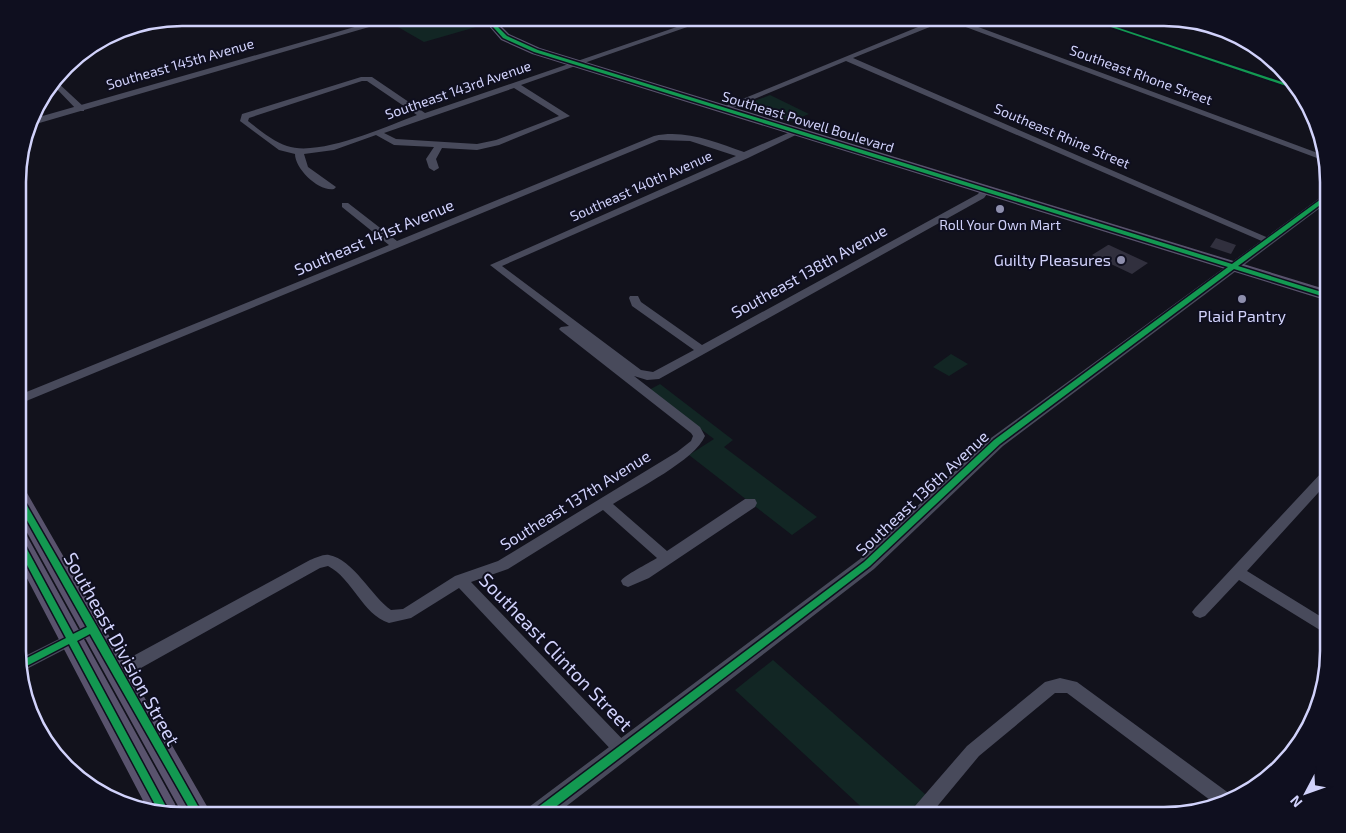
<svg xmlns="http://www.w3.org/2000/svg" width="1346" height="833" viewBox="0 0 1346 833" font-family="'Exo 2',sans-serif">
	<style>
		.green { fill: #122624 }
		.building { fill: #31303e }
		.lines { fill: none; stroke-linecap: round; stroke-linejoin: round }
		.minor { fill: #484a5b; fill-rule: evenodd }
		.tertiary { fill: #484a5b; fill-rule: evenodd }
		.primary { fill: #59536d; fill-rule: evenodd }
		.cycleway-casing { stroke: #0f0f1f; stroke-width: 3 }
		.cycleway { fill: #139951; fill-rule: evenodd }
		.poi-dot { fill: #8e8fad; stroke: #0f0f1f; stroke-width: 2 }
		.labels { text-anchor: middle; stroke-width: 4; stroke-linejoin: round; paint-order: stroke }
		.far-street-label { font-size: 14px; fill: #d1d2fb; stroke: #0f0f1f }
		.far-poi-label { font-size: 14px; fill: #d1d2fb; stroke: #0f0f1f }
		.street-label { font-size: 16px; fill: #d1d2fb; stroke: #0f0f1f }
		.poi-label { font-size: 16px; fill: #d1d2fb; stroke: #0f0f1f; text-anchor: end }
		.near-street-label { font-size: 19px; fill: #d1d2fb; stroke: #0f0f1f }
		.rim { fill: none; stroke: #d1d2fb; stroke-width: 2.5 }
	</style>
	<rect width="100%" height="100%" fill="#12121c"/>
	<!-- green -->
	<path class="green" d="M 408,18 L 471,18 L 476,27 L 424,42 L 391,23 Z
		M 770,95 L 809,114 L 789,122 L 742,106 Z
		M 951,354 L 968,364 L 949,376 L 933,367 Z
		M 660,384 L 733,440 L 724,447 L 817,517 L 792,535 L 689,455 L 714,439 L 649,390 Z
		M 773,660 L 926,795 L 905,815 L 870,815 L 735,690 Z"/>
	<!-- building -->
	<path class="building" d="M 1216,238 L 1236,245 L 1231,254 L 1210,247 Z
		M 1108,245 L 1109,245 L 1148,263 L 1132,274 L 1092,255 Z"/>
	<g class="lines">
		<!-- minor -->
		<path class="minor" d="M 703,18 L 713,18 L 521,85 L 570,116 L 499,145 L 477,150 L 442,148 L 436,159 L 439,168 L 434,171 L 429,168 L 426,159 L 434,147 L 394,145 L 376,135 L 334,150 L 304,154 L 308,167 L 336,187 L 334,189 C 319,192 295,169 295,154 L 279,150 L 240,121 L 242,114 L 361,77 L 372,77 L 425,113 ZM 362,81 L 367,81 L 417,115 C 385,127 319,157 287,146 C 274,142 258,129 248,121 L 249,118 ZM 514,88 L 559,116 L 496,140 L 477,144 L 396,139 L 384,133 Z
			M 940,18 L 954,18 L 1323,155 L 1325,161 L 947,20 L 853,58 L 1273,240 L 1268,243 L 1264,242 L 846,61 L 725,111 L 718,109 Z
			M 1082,18 L 1092,18 L 1292,85 L 1298,91 Z
			M 56,81 L 84,107 L 84,111 L 78,111 L 53,85 Z
			M 795,130 L 802,132 L 748,158 L 502,266 L 641,370 L 653,372 L 694,350 L 632,306 L 629,298 L 630,296 L 638,296 L 641,302 L 702,345 L 978,194 L 982,188 L 985,187 L 990,190 L 984,198 L 659,379 L 647,380 L 634,376 L 700,427 L 705,436 C 695,460 637,489 613,504 L 667,551 L 745,499 L 755,499 L 757,503 L 755,507 L 649,578 L 628,587 L 623,585 L 621,581 C 623,576 649,563 657,558 L 603,510 L 508,569 L 471,582 L 629,746 L 631,751 L 629,756 L 623,759 L 617,756 L 459,588 L 411,618 L 389,623 C 362,614 353,579 328,566 L 320,568 L 123,678 L 117,680 L 111,678 L 109,673 L 111,668 L 310,560 C 316,558 323,554 329,555 C 353,559 372,597 391,610 L 403,609 L 455,576 L 498,561 L 677,452 L 691,441 L 693,436 L 691,433 L 561,331 L 559,329 L 561,327 L 569,326 L 490,265 L 736,156 L 690,141 L 659,140 L 19,404 L 19,395 L 389,245 L 342,207 L 342,203 L 348,203 L 397,241 L 654,136 C 685,129 715,142 744,152 Z
			M 1328,469 L 1328,482 L 1247,571 L 1328,621 L 1328,635 L 1239,580 L 1205,616 L 1200,618 L 1195,616 L 1192,612 L 1195,608 L 1323,471 Z
			M 93,622 L 98,624 L 101,628 L 98,632 L 19,673 L 19,659 Z
			M 1060,678 L 1077,682 L 1230,794 L 1232,798 L 1214,803 L 1067,693 L 1055,693 L 979,756 L 930,815 L 914,815 L 912,812 L 915,806 L 967,746 L 1045,682 Z"/>
		<!-- tertiary -->
		<path class="tertiary" d="M 386,18 L 400,18 L 29,126 L 32,119 Z
			M 1328,192 L 1328,202 L 1003,446 L 874,569 L 555,815 L 526,815 L 529,807 L 860,559 L 991,438 Z"/>
		<!-- primary -->
		<path class="primary" d="M 482,18 L 493,18 L 509,34 L 540,48 L 1328,290 L 1328,301 L 532,54 L 501,40 Z
			M 19,491 L 27,493 L 212,815 L 183,815 L 19,518 Z
			M 19,533 L 27,536 L 175,804 L 178,815 L 148,810 L 19,563 Z"/>
		<defs>
			<path id="cycleway" d="M 485,18 L 489,18 L 507,36 L 538,50 L 1232,264 L 1328,194 L 1328,199 L 1238,266 L 1328,294 L 1328,298 L 1234,269 L 1000,444 L 870,566 L 545,815 L 532,815 L 533,811 L 864,562 L 994,440 L 1228,267 L 534,52 L 503,38 Z
				M 1084,18 L 1089,18 L 1294,86 L 1298,90 Z
				M 19,496 L 22,497 L 96,625 L 203,815 L 193,815 L 90,634 L 77,641 L 170,814 L 159,812 L 69,644 L 19,670 L 19,662 L 66,638 L 19,550 L 19,539 L 22,540 L 73,634 L 87,627 L 19,506 Z"/>
		</defs>
		<!-- cycleway casing -->
		<use href="#cycleway" class="cycleway-casing"/>
		<!-- cycleway -->
		<use href="#cycleway" class="cycleway"/>
	</g>
	<!-- markers -->
	<g class="poi-dot">
		<circle cx="1000" cy="209" r="5"/>
		<circle cx="1121" cy="260" r="5"/>
		<circle cx="1242" cy="299" r="5"/>
	</g>
	<g class="labels">
		<!-- far-street labels -->
		<g class="far-street-label">
			<text transform="translate(180 64) rotate(-16)" y="5">Southeast 145th Avenue</text>
			<text transform="translate(1141 75) rotate(20)" y="5">Southeast Rhone Street</text>
			<text transform="translate(458 90) rotate(-19)" y="5">Southeast 143rd Avenue</text>
			<text transform="translate(808 122) rotate(17)" y="5">Southeast Powell Boulevard</text>
			<text transform="translate(1062 136) rotate(23)" y="5">Southeast Rhine Street</text>
			<text transform="translate(641 186) rotate(-24)" y="5">Southeast 140th Avenue</text>
		</g>
		<!-- far-poi labels -->
		<g class="far-poi-label">
			<text x="1000" y="230">Roll Your Own Mart</text>
		</g>
		<!-- street labels -->
		<g class="street-label">
			<text transform="translate(374 237) rotate(-23)" y="6">Southeast 141st Avenue</text>
			<text transform="translate(809 271) rotate(-29)" y="6">Southeast 138th Avenue</text>
			<text transform="translate(922 493) rotate(-43)" y="6">Southeast 136th Avenue</text>
			<text transform="translate(575 500) rotate(-32)" y="6">Southeast 137th Avenue</text>
		</g>
		<!-- poi labels -->
		<g class="poi-label">
			<text x="1111" y="266">Guilty Pleasures</text>
			<text x="1242" y="322" text-anchor="middle">Plaid Pantry</text>
		</g>
		<!-- near-street labels -->
		<g class="near-street-label">
			<text transform="translate(122 649) rotate(61)" y="7">Southeast Division Street</text>
			<text transform="translate(556 652) rotate(46)" y="7">Southeast Clinton Street</text>
		</g>
	</g>
	<!-- crop -->
	<path d="M0 0H1346V833H0ZM182 26H1164A156 156 0 0 1 1320 182V651A156 156 0 0 1 1164 807H182A156 156 0 0 1 26 651V182A156 156 0 0 1 182 26Z" fill="#0f0f1f" fill-rule="evenodd"/>
	<path class="rim" d="M182 26H1164A156 156 0 0 1 1320 182V651A156 156 0 0 1 1164 807H182A156 156 0 0 1 26 651V182A156 156 0 0 1 182 26Z"/>
	<!-- north arrow -->
	<g transform="translate(1306 793) rotate(229)" stroke="#0f0f1f" stroke-width="4" paint-order="stroke">
	<path d="M0-4L9 19L0 12L-9 19Z" fill="#d1d2fb"/>
	<text y="-8" font-size="14" font-weight="bold" text-anchor="middle" fill="#d1d2fb">N</text>
	</g>
</svg>
